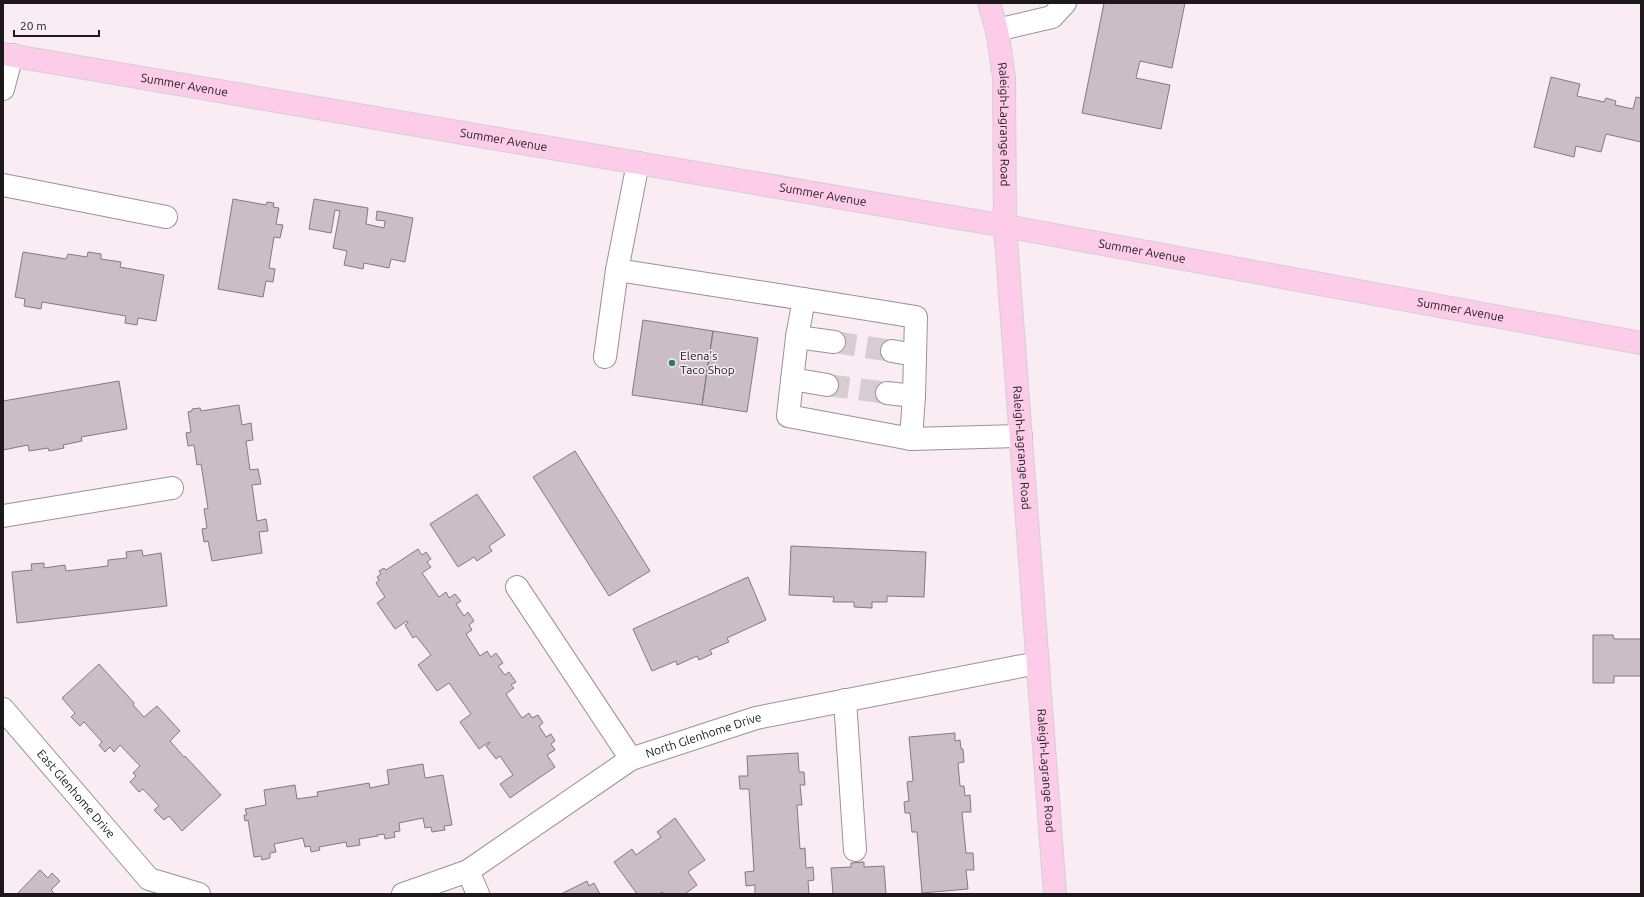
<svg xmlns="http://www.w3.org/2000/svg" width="1644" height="897" viewBox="0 0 1644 897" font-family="Ubuntu,sans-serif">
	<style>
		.building { fill: #cabdc4; stroke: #857a80 }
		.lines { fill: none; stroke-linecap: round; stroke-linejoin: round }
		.minor-tunnel { stroke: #d8ccd3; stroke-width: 22; stroke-dasharray: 22 11; stroke-linecap: butt }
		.minor-casing { stroke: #9c9197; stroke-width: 24 }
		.major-casing { stroke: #d2d1d1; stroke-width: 24 }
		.minor { stroke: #fff; stroke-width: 22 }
		.major { stroke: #fdcce8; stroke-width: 22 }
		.poi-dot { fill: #1a8460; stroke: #f9ecf3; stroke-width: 1.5 }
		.labels { text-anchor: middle; stroke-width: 3; stroke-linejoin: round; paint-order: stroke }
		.street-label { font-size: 12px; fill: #1d191b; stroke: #f9ecf3 }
		.poi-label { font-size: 12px; fill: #1d191b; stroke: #f9ecf3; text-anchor: start }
	</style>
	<rect width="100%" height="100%" fill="#f9ecf3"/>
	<!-- building -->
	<path class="building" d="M 1104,3 L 1185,3 L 1172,68 L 1140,61 L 1136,78 L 1170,85 L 1161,129 L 1082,113 Z
		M 1551,77 L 1580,84 L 1577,96 L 1604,102 L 1606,98 L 1616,101 L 1615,105 L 1633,109 L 1636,97 L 1641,98 L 1641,142 L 1606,134 L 1601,152 L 1576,146 L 1574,157 L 1534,147 Z
		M 233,199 L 266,205 L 267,202 L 274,203 L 273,207 L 279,208 L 276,224 L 283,225 L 280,238 L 274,237 L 269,268 L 275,269 L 273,282 L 266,281 L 263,297 L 218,289 Z
		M 314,199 L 368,208 L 366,224 L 384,228 L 385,221 L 376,220 L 377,211 L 413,218 L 405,262 L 391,259 L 389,268 L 364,263 L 363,269 L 344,265 L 347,251 L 333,248 L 340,211 L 335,210 L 331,233 L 309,229 Z
		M 23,252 L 66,259 L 68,254 L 87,257 L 88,252 L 101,254 L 101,259 L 121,262 L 120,267 L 164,275 L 156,321 L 138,318 L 137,325 L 125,323 L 126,316 L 42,302 L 41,309 L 24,306 L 25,299 L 15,297 Z
		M 643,320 L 713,331 L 702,405 L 632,395 Z
		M 713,331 L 758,338 L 747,412 L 702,405 Z
		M 119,381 L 127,429 L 81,437 L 82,441 L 63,445 L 64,448 L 49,451 L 48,448 L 29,451 L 28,445 L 3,450 L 3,401 Z
		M 239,405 L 242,425 L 251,423 L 253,440 L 246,441 L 250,470 L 258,469 L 261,484 L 252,485 L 257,521 L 266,519 L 268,531 L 259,532 L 262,553 L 212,561 L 208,541 L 204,542 L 202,529 L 207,528 L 204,509 L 208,508 L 201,464 L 197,465 L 194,445 L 188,446 L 186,433 L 191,432 L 188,412 L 192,411 L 192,409 L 200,408 L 201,411 Z
		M 575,451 L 650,571 L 609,596 L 533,477 Z
		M 477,494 L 505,535 L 489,546 L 492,551 L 477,561 L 474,557 L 458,567 L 430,524 Z
		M 791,546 L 926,552 L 924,597 L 887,596 L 887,602 L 872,602 L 872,608 L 854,607 L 854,602 L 833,602 L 834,597 L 789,595 Z
		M 418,549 L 422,555 L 426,552 L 431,559 L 427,562 L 431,567 L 422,573 L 439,597 L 446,592 L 449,598 L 455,594 L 461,601 L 456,604 L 464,616 L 468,612 L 474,621 L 469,625 L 472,630 L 466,634 L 480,656 L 487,651 L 491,657 L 496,653 L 503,663 L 498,666 L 505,675 L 509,672 L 516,682 L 511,685 L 514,688 L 506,694 L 522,718 L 529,713 L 532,718 L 538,715 L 543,723 L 539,726 L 546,737 L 551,734 L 555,741 L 551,744 L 555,750 L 547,755 L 555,767 L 510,798 L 500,784 L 513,775 L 500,756 L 496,759 L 486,746 L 490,743 L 489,742 L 479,749 L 460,722 L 471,714 L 449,683 L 437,691 L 418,665 L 431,655 L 416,636 L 413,638 L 405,625 L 408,623 L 407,621 L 395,629 L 377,603 L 385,597 L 376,583 L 379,580 L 377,577 L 381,574 L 379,571 L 384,568 L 386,570 Z
		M 142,550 L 143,556 L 161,553 L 167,606 L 17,623 L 12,572 L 32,570 L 31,564 L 44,563 L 44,568 L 65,565 L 66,571 L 108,566 L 108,560 L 127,558 L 126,552 Z
		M 748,577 L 766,620 L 727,638 L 729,642 L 710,650 L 712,654 L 699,660 L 697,656 L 677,665 L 676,661 L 652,671 L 633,629 Z
		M 1593,635 L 1613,635 L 1614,639 L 1641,639 L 1641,676 L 1614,676 L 1614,683 L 1593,683 Z
		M 99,664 L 134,703 L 133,705 L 144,717 L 157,706 L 180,731 L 170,741 L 184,757 L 185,756 L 221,795 L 182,831 L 169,816 L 164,820 L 154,810 L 159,806 L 143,789 L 139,792 L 130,782 L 136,776 L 133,773 L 140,766 L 120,745 L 114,752 L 110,747 L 105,752 L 99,745 L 102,742 L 84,722 L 80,726 L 71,717 L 75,713 L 62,698 Z
		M 955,733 L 955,741 L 960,740 L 961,749 L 963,749 L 964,762 L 958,763 L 960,786 L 964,786 L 965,796 L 970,795 L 971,812 L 962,812 L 966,853 L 973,853 L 974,870 L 966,870 L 968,889 L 922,893 L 917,832 L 912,832 L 910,813 L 905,813 L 904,802 L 909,801 L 907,782 L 913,781 L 909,737 Z
		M 798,753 L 799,772 L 804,772 L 805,785 L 800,785 L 802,805 L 797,805 L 800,849 L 805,848 L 806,868 L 813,867 L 814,880 L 808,881 L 809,894 L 755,894 L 755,885 L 746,886 L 745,872 L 754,871 L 749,789 L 740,789 L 739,776 L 748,776 L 747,756 Z
		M 423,764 L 425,778 L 443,775 L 452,825 L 444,826 L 445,830 L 432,832 L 431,827 L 425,828 L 423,818 L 399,823 L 400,831 L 394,832 L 395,837 L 385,839 L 384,834 L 377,835 L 378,836 L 359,839 L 360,845 L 347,847 L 346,842 L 319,847 L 320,850 L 311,852 L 310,846 L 305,847 L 303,838 L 274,844 L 276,852 L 270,853 L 270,858 L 262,860 L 261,856 L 254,857 L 248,820 L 245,821 L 244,815 L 247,815 L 245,809 L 266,805 L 264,790 L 295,785 L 297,799 L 318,796 L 317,792 L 369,783 L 370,788 L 389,784 L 387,770 Z
		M 675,818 L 705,860 L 688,872 L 697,885 L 685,894 L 664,894 L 662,892 L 659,894 L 637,894 L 614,862 L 632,849 L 636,855 L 661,837 L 657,832 Z
		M 864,862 L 864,867 L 884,866 L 886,894 L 833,894 L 831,868 L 851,867 L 851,863 Z
		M 40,870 L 48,878 L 52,873 L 60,881 L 51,890 L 55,894 L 17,894 Z
		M 587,881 L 589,886 L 594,883 L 600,894 L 561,894 Z"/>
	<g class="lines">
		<!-- minor-tunnel -->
		<path class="minor-tunnel" d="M 834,342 L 892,351
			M 827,385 L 887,393"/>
		<defs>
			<g id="minor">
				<path d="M 997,30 L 1052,17 L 1065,3"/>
				<path d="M 3,89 L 12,55"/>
				<path d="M 638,163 L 617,270 L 804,299 L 797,337 L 788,416 L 911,439 L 1021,436"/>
				<path d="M 3,185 L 166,217"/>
				<path d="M 804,299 L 916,317 L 914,396 L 911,439"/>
				<path d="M 797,337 L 834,342"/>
				<path d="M 892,351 L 915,355"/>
				<path d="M 605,357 L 617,270"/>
				<path d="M 792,379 L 827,385"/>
				<path d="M 887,393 L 914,396"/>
				<path d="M 3,516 L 172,488"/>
				<path d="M 517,587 L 631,759"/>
				<path d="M 845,700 L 855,850"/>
				<path id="s1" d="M 3,709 L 149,879 L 199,894"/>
				<path d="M 468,871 L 478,894"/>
				<path id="s2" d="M 403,894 L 468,871 L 631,759 L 756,718 L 1037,663"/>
			</g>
			<g id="major">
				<path id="s3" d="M 989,3 L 997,30 L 1004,77 L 1005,226 L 1055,894"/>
				<path id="s4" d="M 3,54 L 1005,226 L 1641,343"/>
			</g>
		</defs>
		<!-- minor casing -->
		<use href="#minor" class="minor-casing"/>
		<!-- major casing -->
		<use href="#major" class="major-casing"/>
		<!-- minor -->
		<use href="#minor" class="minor"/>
		<!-- major -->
		<use href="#major" class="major"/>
	</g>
	<!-- markers -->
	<circle class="poi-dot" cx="672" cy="363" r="4"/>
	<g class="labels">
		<!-- street labels -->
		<g class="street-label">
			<text dy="4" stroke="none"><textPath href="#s4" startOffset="184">Summer Avenue</textPath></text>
			<text dy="4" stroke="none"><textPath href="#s3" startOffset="123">Raleigh-Lagrange Road</textPath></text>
			<text dy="4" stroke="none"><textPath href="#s4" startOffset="508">Summer Avenue</textPath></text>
			<text dy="4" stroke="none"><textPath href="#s4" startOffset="832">Summer Avenue</textPath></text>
			<text dy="4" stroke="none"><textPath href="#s4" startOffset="1156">Summer Avenue</textPath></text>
			<text dy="4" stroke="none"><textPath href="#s4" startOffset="1480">Summer Avenue</textPath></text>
			<text dy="4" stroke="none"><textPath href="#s3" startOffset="447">Raleigh-Lagrange Road</textPath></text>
			<text dy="4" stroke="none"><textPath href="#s2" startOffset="343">North Glenhome Drive</textPath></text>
			<text dy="4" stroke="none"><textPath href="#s3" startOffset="771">Raleigh-Lagrange Road</textPath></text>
			<text dy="4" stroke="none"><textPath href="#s1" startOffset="112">East Glenhome Drive</textPath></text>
		</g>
		<!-- poi labels -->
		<g class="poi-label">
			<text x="680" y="360">Elena's<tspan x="680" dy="14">Taco Shop</tspan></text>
		</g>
	</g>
	<!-- border -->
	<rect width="1644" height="897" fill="none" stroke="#1d191b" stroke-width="8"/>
	<!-- scale -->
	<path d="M14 30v6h85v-6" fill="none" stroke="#1d191b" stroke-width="2"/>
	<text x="20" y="30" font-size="12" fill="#1d191b" stroke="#f9ecf3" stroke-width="3" paint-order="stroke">20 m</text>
</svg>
